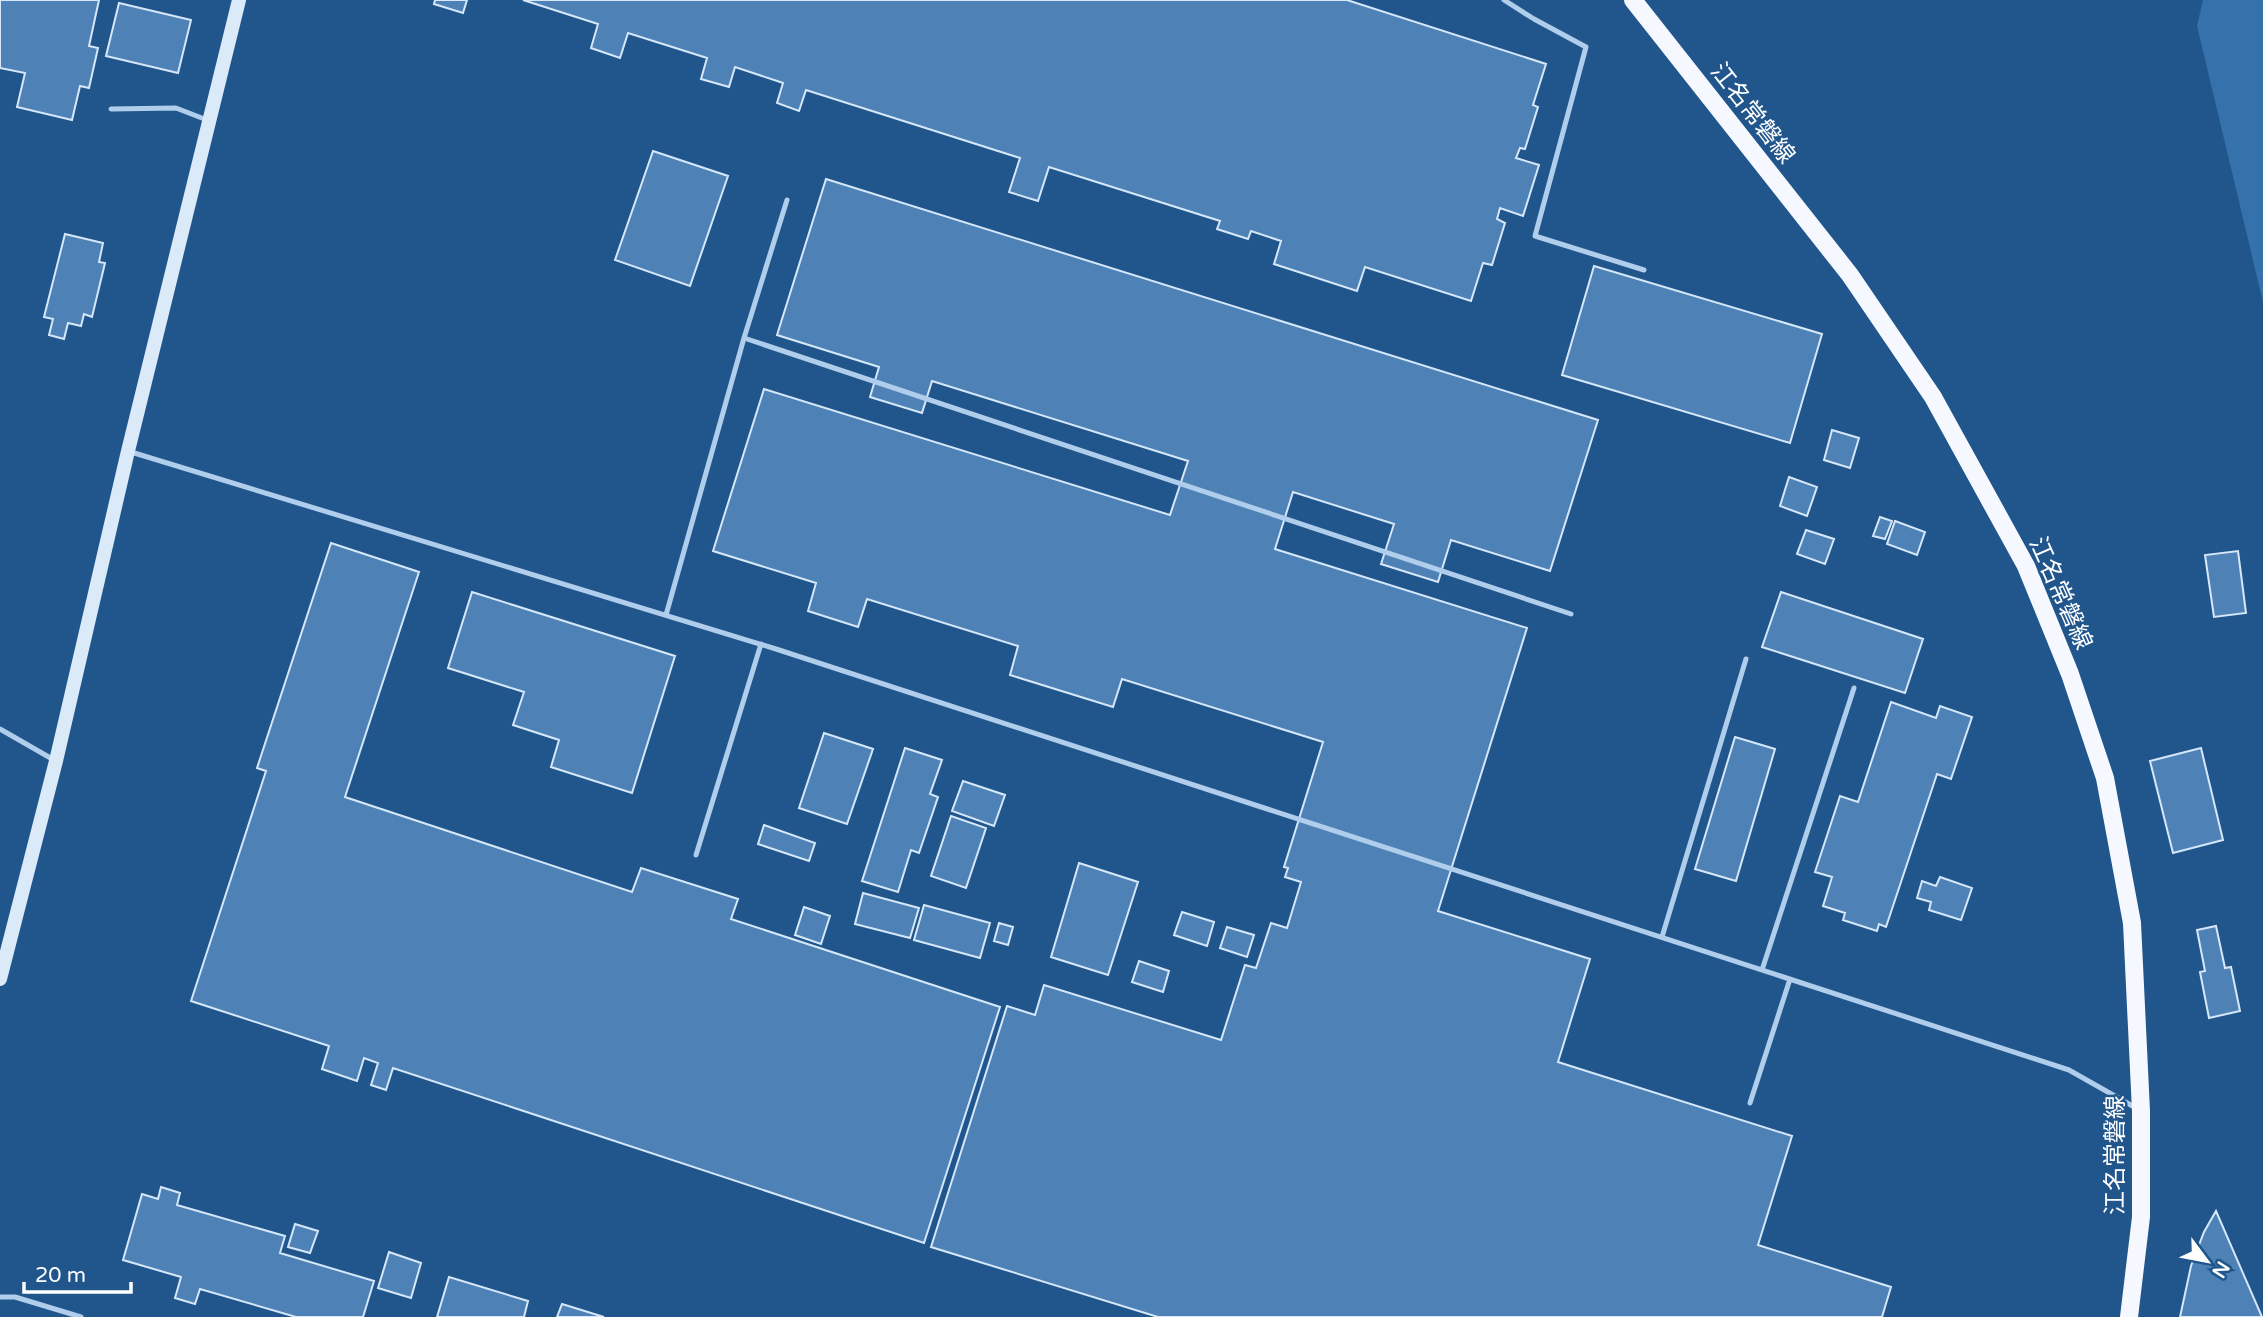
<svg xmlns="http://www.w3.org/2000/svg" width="2263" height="1317" viewBox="0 0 2263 1317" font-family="'Varela Round','Noto Sans JP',sans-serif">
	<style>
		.green { fill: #3571ab }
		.building { fill: #4e82b7; stroke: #d5e7f9; stroke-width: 2 }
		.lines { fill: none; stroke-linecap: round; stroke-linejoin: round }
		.lane { stroke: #b0ceec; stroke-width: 5 }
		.secondary { stroke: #dbeaf9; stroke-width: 14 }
		.primary { stroke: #f5f9ff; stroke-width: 18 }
		.labels { text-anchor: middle; stroke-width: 5; stroke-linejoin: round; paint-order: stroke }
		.street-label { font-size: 24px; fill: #fff; stroke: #21568d }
	</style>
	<rect width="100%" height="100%" fill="#21568d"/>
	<!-- green -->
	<path class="green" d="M 2203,0 L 2263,0 L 2263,302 L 2197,26 Z"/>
	<!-- building -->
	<path class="building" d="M 0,0 L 99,0 L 89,46 L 98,48 L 89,88 L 80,86 L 72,120 L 17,107 L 25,73 L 0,68 Z
		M 435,0 L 467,0 L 463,13 L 434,4 Z
		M 523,0 L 1347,0 L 1546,64 L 1533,105 L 1538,107 L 1525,149 L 1520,148 L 1516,158 L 1539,165 L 1523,216 L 1500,208 L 1497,219 L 1505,223 L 1492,265 L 1483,263 L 1471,301 L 1365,267 L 1357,291 L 1274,264 L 1281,241 L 1251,231 L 1248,239 L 1217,229 L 1220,221 L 1049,167 L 1038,201 L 1009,192 L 1020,158 L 806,90 L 799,111 L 777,103 L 783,83 L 735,67 L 729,87 L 701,79 L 707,58 L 628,33 L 620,58 L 591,48 L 598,24 Z
		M 119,3 L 191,20 L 178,73 L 106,56 Z
		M 653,151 L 728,176 L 690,286 L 615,260 Z
		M 826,179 L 1598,420 L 1550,571 L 1451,540 L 1438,582 L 1381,564 L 1394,524 L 1293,492 L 1275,549 L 1527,628 L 1438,911 L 1590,959 L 1558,1062 L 1792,1136 L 1758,1245 L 1891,1287 L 1882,1317 L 1158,1317 L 931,1247 L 1007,1006 L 1035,1015 L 1044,985 L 1221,1040 L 1245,965 L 1256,968 L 1271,923 L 1287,928 L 1301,882 L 1285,877 L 1288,868 L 1284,867 L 1323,742 L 1122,679 L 1113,707 L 1010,675 L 1018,646 L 867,599 L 858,627 L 808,611 L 816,583 L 713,551 L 764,389 L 1170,515 L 1188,461 L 932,381 L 922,413 L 870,397 L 879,367 L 777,335 Z
		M 65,234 L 103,243 L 99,262 L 105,263 L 92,317 L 84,314 L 81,326 L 68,323 L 64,339 L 49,335 L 53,319 L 44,317 Z
		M 1594,266 L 1822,334 L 1790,443 L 1562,375 Z
		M 1832,430 L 1859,438 L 1850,468 L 1824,460 Z
		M 1789,477 L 1817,487 L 1807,516 L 1780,506 Z
		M 1880,517 L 1892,521 L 1885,539 L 1873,536 Z
		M 1895,521 L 1925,532 L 1917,555 L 1887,544 Z
		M 1806,530 L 1834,539 L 1825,564 L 1797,554 Z
		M 331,543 L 419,572 L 345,797 L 632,892 L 641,868 L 738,899 L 731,919 L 1000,1007 L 924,1243 L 393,1068 L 386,1090 L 371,1085 L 378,1063 L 364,1058 L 357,1081 L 322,1069 L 329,1046 L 191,1001 L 266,771 L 257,768 Z
		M 2238,551 L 2246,613 L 2214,617 L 2205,555 Z
		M 472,592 L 675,656 L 632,793 L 551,767 L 559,740 L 513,725 L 524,692 L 448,668 Z
		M 1781,592 L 1923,639 L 1905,693 L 1762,647 Z
		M 1891,702 L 1936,718 L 1940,706 L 1972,717 L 1951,779 L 1937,774 L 1886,927 L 1879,924 L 1877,931 L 1843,920 L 1845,913 L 1823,906 L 1832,877 L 1815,872 L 1840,796 L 1858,802 Z
		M 824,733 L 873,749 L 847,824 L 799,808 Z
		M 1735,737 L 1775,749 L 1736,881 L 1695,869 Z
		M 905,748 L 942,760 L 930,794 L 938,797 L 919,853 L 911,850 L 898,892 L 862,881 Z
		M 2201,748 L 2223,840 L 2173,853 L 2150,761 Z
		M 963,781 L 1005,795 L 994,826 L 952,811 Z
		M 951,816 L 986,828 L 966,888 L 931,876 Z
		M 764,825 L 815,843 L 809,861 L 758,844 Z
		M 1079,863 L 1138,882 L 1108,975 L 1051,957 Z
		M 1940,877 L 1972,888 L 1961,920 L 1929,910 L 1931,902 L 1917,898 L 1922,881 L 1936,886 Z
		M 863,893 L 919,908 L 910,938 L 855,924 Z
		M 924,905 L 990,923 L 980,958 L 914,940 Z
		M 804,907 L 830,916 L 821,944 L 795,935 Z
		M 1182,912 L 1214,922 L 1207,946 L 1174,935 Z
		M 999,923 L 1013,927 L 1008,945 L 994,941 Z
		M 2216,926 L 2225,968 L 2231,967 L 2240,1011 L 2209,1018 L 2200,972 L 2205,971 L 2197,930 Z
		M 1227,927 L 1254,935 L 1247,957 L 1220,948 Z
		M 1139,961 L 1169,971 L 1163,992 L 1132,982 Z
		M 161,1187 L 180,1193 L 177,1205 L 285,1236 L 280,1253 L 374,1281 L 363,1317 L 296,1317 L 200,1289 L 195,1304 L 175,1298 L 181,1277 L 123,1260 L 142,1194 L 158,1199 Z
		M 2216,1211 L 2262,1317 L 2180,1317 L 2191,1266 L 2204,1232 Z
		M 295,1224 L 318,1231 L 310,1253 L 288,1247 Z
		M 389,1252 L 421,1263 L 411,1298 L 378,1288 Z
		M 449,1277 L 528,1301 L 524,1317 L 437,1317 Z
		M 562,1304 L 604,1317 L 557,1317 Z"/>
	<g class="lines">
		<!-- lane -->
		<path class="lane" d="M 1504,0 L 1534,19 L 1586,47 L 1535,236 L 1644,270
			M 111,109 L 176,108 L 207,120
			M 744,338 L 1571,614
			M 131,452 L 776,649 L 2069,1070 L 2136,1108
			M 666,615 L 744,338 L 787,200
			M 0,729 L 54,760
			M 696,855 L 761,644
			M 1662,937 L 1746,659
			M 1762,970 L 1854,688
			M 1750,1103 L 1790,979
			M 0,1297 L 15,1297 L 81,1317"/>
		<!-- secondary -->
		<path class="secondary" d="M 0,979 L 56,761 L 128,451 L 239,0"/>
		<!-- primary -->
		<path class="primary" d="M 1633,0 L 1850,275 L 1933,397 L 2026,566 L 2070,674 L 2105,778 L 2132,923 L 2141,1111 L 2141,1217 L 2129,1317"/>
	</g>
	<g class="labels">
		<!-- street labels -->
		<g class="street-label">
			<text transform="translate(1753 113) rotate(52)" y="8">江名常磐線</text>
			<text transform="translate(2061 593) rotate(66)" y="8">江名常磐線</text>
			<text transform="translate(2115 1155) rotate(-90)" y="8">江名常磐線</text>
		</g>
	</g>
	<!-- north arrow -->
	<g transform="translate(2207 1261) rotate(122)" stroke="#21568d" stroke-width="5" paint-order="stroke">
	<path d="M0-5L12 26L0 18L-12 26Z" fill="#ffffff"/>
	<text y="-10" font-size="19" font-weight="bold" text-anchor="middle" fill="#ffffff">N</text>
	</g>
	<!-- scale -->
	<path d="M24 1282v10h107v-10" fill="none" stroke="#ffffff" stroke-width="3.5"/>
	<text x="35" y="1282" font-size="21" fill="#ffffff" stroke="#21568d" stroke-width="5" paint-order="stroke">20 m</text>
</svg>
